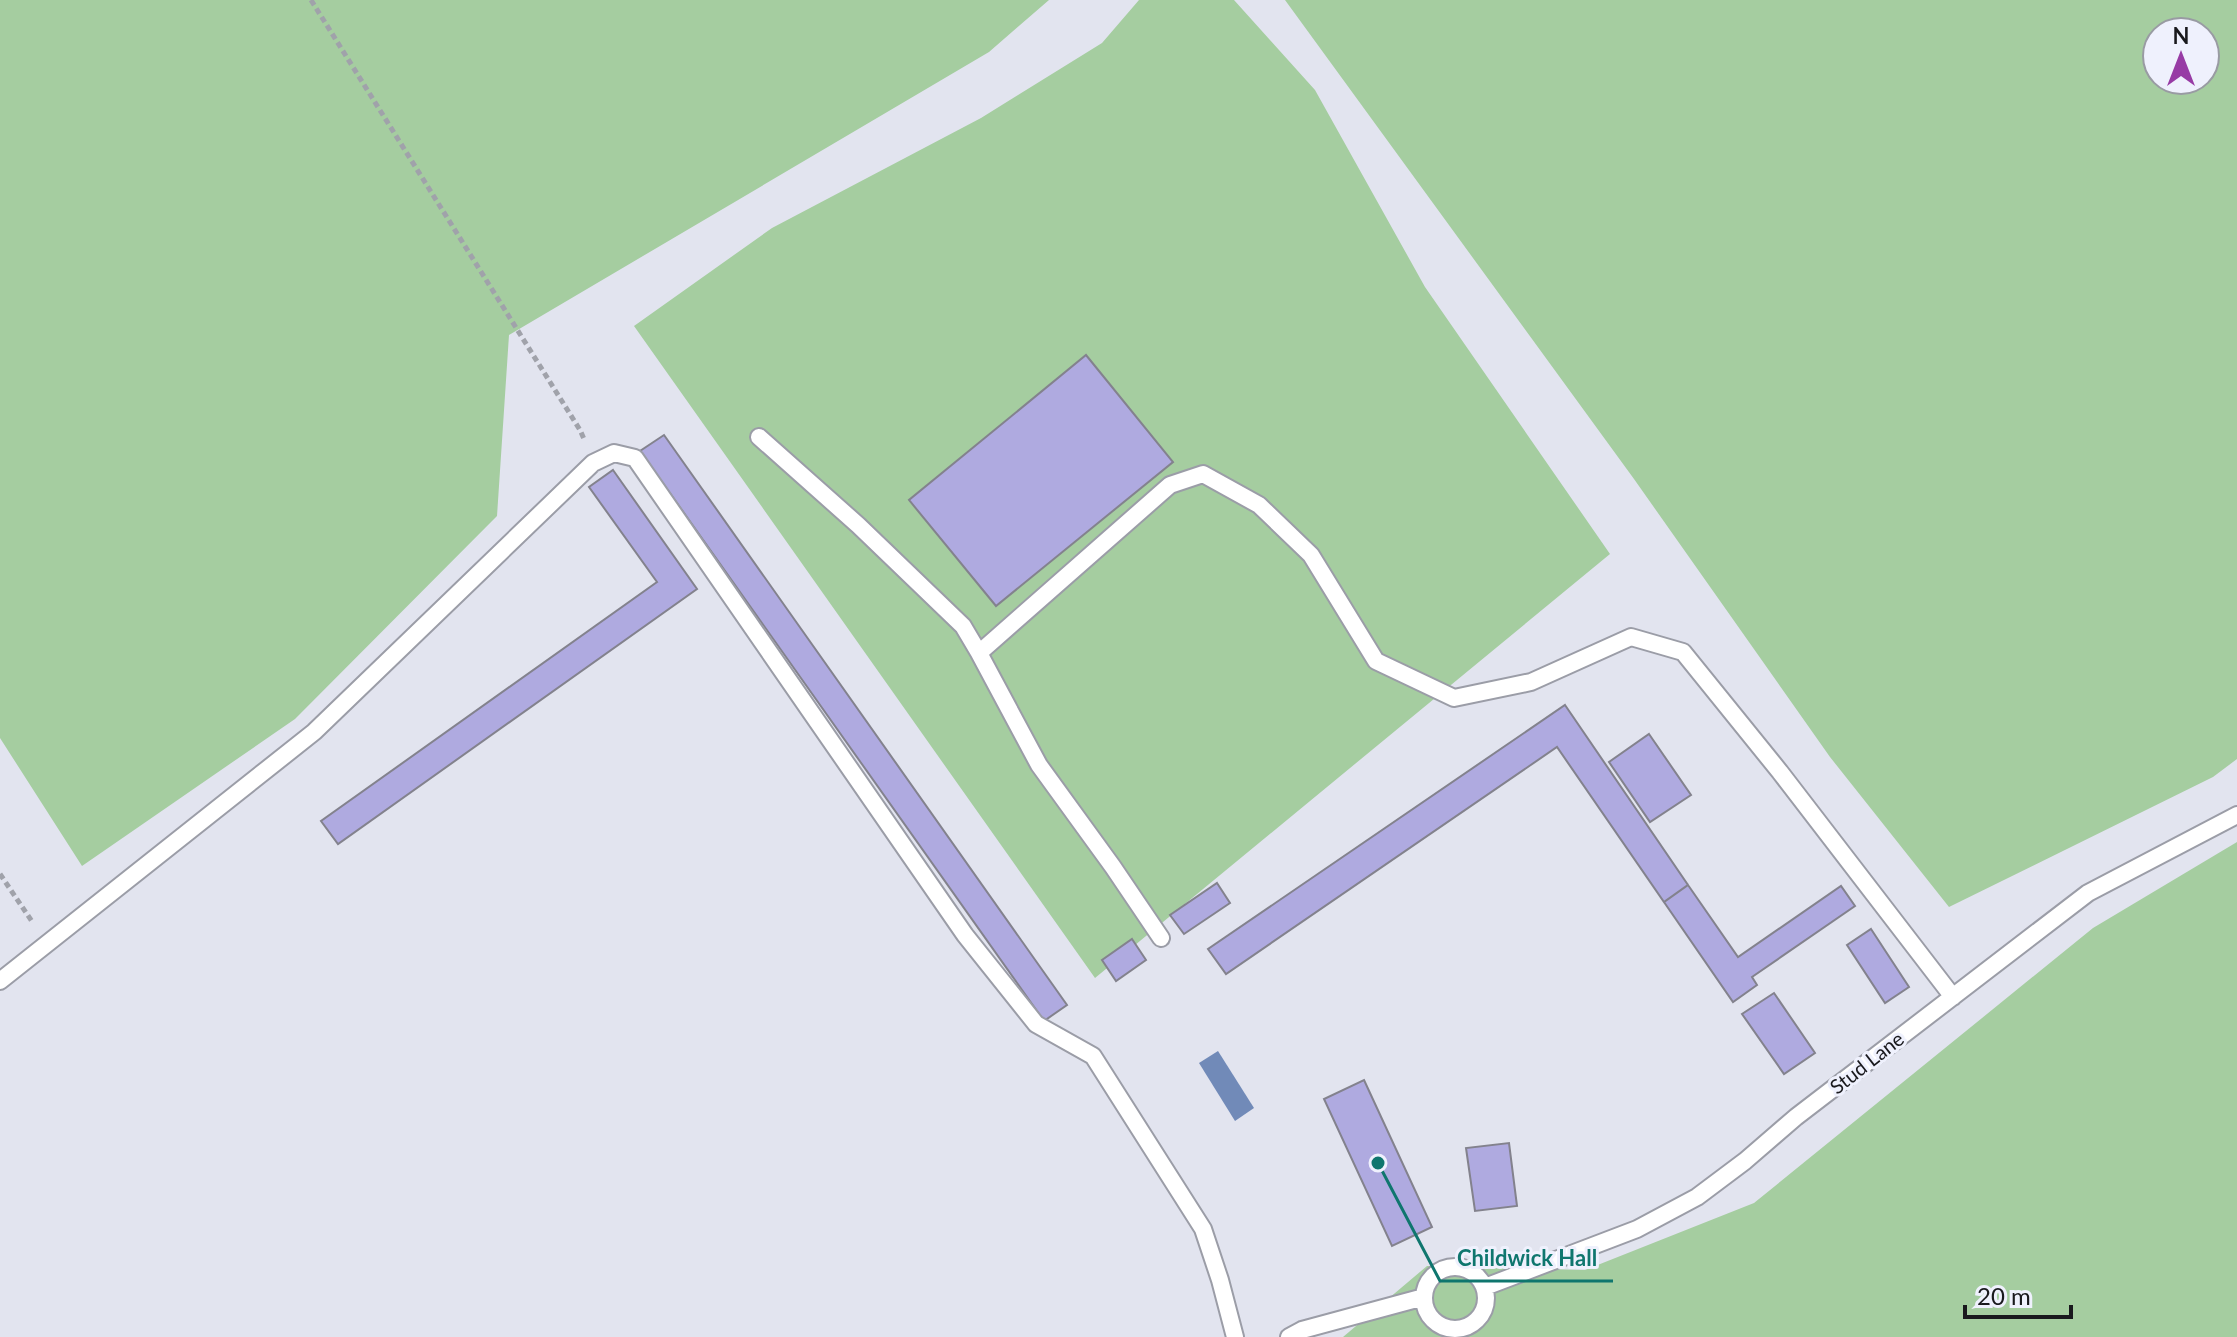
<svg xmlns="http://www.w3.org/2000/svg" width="2237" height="1337" viewBox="0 0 2237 1337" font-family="Lato,sans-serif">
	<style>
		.green { fill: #a5cda0; fill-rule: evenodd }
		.water { fill: #718ab8 }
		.building { fill: #afaae0; stroke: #83828d; stroke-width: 2 }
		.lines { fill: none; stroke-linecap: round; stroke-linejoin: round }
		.lane-casing { stroke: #9b9da7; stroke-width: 20 }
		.path { stroke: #a0a2aa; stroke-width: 5; stroke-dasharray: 6 4; stroke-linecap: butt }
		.lane { stroke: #fff; stroke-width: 16 }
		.labels { text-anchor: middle; stroke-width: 6; stroke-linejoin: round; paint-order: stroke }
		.street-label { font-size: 20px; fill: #19191d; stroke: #eff1fd }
		.leader { fill: none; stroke: #0f766e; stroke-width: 3 }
		.callout-dot { fill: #0f766e; stroke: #eff1fd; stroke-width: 3 }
		.callout-label { font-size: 22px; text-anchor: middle; font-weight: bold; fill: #0f766e; stroke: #eff1fd; stroke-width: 6; stroke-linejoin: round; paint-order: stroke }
	</style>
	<rect width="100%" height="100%" fill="#e2e4ef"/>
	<!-- green -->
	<path class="green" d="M 0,0 L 1049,0 L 989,52 L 509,335 L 497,516 L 295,719 L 82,866 L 0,738 Z
		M 1139,0 L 1234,0 L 1315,90 L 1425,287 L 1610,554 L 1095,978 L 634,326 L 772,228 L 981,118 L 1102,43 Z
		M 1285,0 L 2237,0 L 2237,759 L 2213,777 L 1949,907 L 1830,757 L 1634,479 ZM 2157,32 L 2205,32 L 2205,80 L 2157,80 Z
		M 2237,842 L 2237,1337 L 1343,1337 L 1427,1266 L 1585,1270 L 1754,1203 L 2093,928 Z"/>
	<!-- water -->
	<path class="water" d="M 1218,1051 L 1254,1108 L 1235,1121 L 1199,1063 Z"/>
	<!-- building -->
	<path class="building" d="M 1086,355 L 1173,462 L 996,606 L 909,500 Z
		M 664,435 L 1067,1005 L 1044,1021 L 640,451 Z
		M 613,470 L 697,589 L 338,844 L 321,821 L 657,582 L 589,487 Z
		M 1565,705 L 1688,885 L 1664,902 L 1557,747 L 1226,974 L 1208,949 Z
		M 1649,734 L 1691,795 L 1650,822 L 1609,762 Z
		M 1217,883 L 1230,903 L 1184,934 L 1170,915 Z
		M 1688,885 L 1738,957 L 1841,886 L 1855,906 L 1752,977 L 1757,985 L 1733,1002 L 1664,902 Z
		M 1871,929 L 1909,987 L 1885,1003 L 1847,945 Z
		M 1132,939 L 1146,960 L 1116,981 L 1102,960 Z
		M 1774,993 L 1815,1053 L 1784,1074 L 1742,1014 Z
		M 1364,1080 L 1432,1227 L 1392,1246 L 1324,1099 Z
		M 1509,1143 L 1517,1206 L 1475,1211 L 1466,1148 Z"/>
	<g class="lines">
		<defs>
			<path id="lane" d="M 759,437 L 858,525 L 963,626 L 979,653 L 1039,765 L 1113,867 L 1161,938
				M 979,653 L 1170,485 L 1203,474 L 1259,505 L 1311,555 L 1376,661 L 1454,698 L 1531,682 L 1631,637 L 1683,652 L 1780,772 L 1953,997
				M 0,981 L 314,732 L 593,463 L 614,453 L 635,458 L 965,935 L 1036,1024 L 1093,1056 L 1203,1229 L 1220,1280 L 1235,1337
				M1424 1298a31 31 0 1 1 62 0a31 31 0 1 1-62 0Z
				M 1485,1287 L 1637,1229 L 1697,1197 L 1745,1161 L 1796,1117 L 2088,893 L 2237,815
				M 1289,1337 L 1302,1330 L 1424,1297"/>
		</defs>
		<!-- lane casing -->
		<use href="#lane" class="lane-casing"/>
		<!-- path -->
		<path class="path" d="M 311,0 L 580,430 L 584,439
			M 0,874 L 33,923"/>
		<!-- lane -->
		<use href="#lane" class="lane"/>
	</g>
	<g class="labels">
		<!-- street labels -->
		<g class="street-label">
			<text transform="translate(1867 1063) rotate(-38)" y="7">Stud Lane</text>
		</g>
	</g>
	<!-- callouts -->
	<path class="leader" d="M1378 1163L1440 1281H1613"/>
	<circle class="callout-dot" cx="1378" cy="1163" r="8"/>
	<g class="callout-label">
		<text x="1527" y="1266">Childwick Hall</text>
	</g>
	<!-- north arrow -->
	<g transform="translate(2181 56)"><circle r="38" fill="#eff1fd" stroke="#999ba3" stroke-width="2"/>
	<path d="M0-6L14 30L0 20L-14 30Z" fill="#973ba5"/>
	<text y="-12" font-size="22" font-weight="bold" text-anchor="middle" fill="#19191d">N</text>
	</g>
	<!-- scale -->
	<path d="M1965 1305v12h106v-12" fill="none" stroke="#19191d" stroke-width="4"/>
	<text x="1977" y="1305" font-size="24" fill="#19191d" stroke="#eff1fd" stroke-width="6" paint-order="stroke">20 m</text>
</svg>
